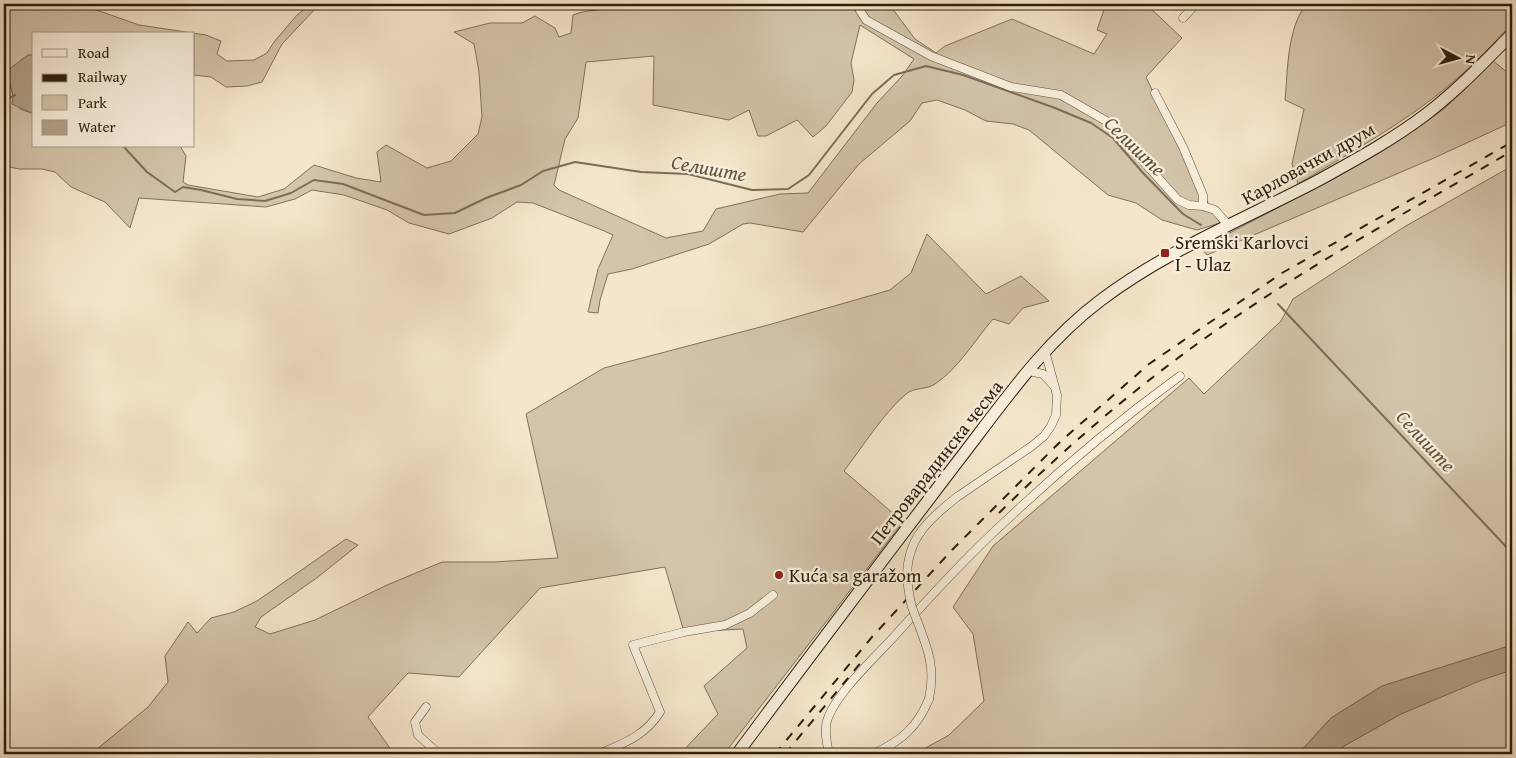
<svg xmlns="http://www.w3.org/2000/svg" width="1516" height="758" viewBox="0 0 1516 758" font-family="'Gentium Book Plus',serif">
	<style>
		.green { fill: #d3c4aa; stroke: #80715a; fill-rule: evenodd }
		.water { fill: #b1a289; stroke: #7c6d56 }
		.lines { fill: none; stroke-linecap: round; stroke-linejoin: round }
		.stream { stroke: #7c6d56; stroke-width: 2 }
		.minor-casing { stroke: #5e503a; stroke-width: 9 }
		.secondary-casing { stroke: #2c1e0a; stroke-width: 13 }
		.minor { stroke: #f8efdd; stroke-width: 8 }
		.secondary { stroke: #f8efdd; stroke-width: 11 }
		.rail { stroke: #2c1e0a; stroke-width: 2; stroke-dasharray: 9 9; stroke-linecap: butt }
		.minor-bridge-casing { stroke: #5e503a; stroke-width: 9; stroke-linecap: butt }
		.minor-bridge { stroke: #f8efdd; stroke-width: 8 }
		.poi-dot { fill: #8f2418; stroke: #f8efdd; stroke-width: 2 }
		.labels { text-anchor: middle; stroke-width: 4.5; stroke-linejoin: round; paint-order: stroke }
		.street-label { font-size: 19px; fill: #2c1e0a; stroke: #f8efdd }
		.poi-label { font-size: 19px; fill: #2c1e0a; stroke: #f8efdd; text-anchor: start }
		.water-label { font-size: 20px; font-style: italic; fill: #61533d; stroke: #f8efdd }
	</style>
	<rect width="100%" height="100%" fill="#f5e6cb"/>
	<filter id="stains"><feTurbulence type="fractalNoise" baseFrequency=".004" numOctaves="4"/><feColorMatrix values="0 0 0 0 .2 0 0 0 0 .09 0 0 0 0 .02 0 0 0 .5 -.17"/></filter>
	<radialGradient id="worn" r=".72"><stop offset=".6" stop-color="#630" stop-opacity="0"/><stop offset="1" stop-color="#630" stop-opacity=".3"/></radialGradient>
	<!-- green -->
	<path class="green" d="M 4,4 L 85,4 L 91,8 L 139,25 L 206,35 L 221,41 L 217,54 L 227,61 L 254,60 L 267,53 L 274,42 L 297,15 L 311,4 L 315,9 L 282,44 L 262,82 L 247,86 L 226,87 L 211,77 L 194,75 L 194,34 L 34,34 L 34,55 L 28,55 L 7,71 L 13,96 L 20,109 L 34,114 L 34,146 L 180,146 L 186,156 L 183,182 L 188,185 L 258,197 L 284,189 L 314,165 L 356,178 L 381,182 L 377,152 L 386,145 L 427,168 L 451,161 L 478,134 L 482,117 L 479,72 L 474,44 L 454,32 L 490,23 L 522,23 L 535,16 L 555,28 L 559,37 L 571,33 L 573,15 C 589,8 608,12 623,4 L 889,4 L 915,39 L 936,53 L 945,46 L 1012,19 L 1094,54 L 1107,34 L 1097,30 L 1106,4 L 1146,4 L 1182,38 L 1146,77 L 1192,176 L 1220,223 L 1197,230 L 1162,220 L 1136,203 L 1108,195 L 1029,130 L 1013,124 L 986,121 L 965,110 L 937,100 L 922,103 L 910,121 L 859,164 L 803,232 L 750,223 L 743,224 L 709,244 L 632,269 L 608,274 L 600,300 L 598,313 L 588,312 L 598,269 L 613,235 L 602,230 L 533,203 L 517,202 L 492,218 L 449,234 L 409,223 L 387,210 L 344,195 L 312,190 L 295,199 L 266,207 L 139,198 L 130,228 L 105,202 L 71,187 L 55,172 L 42,169 L 19,169 L 4,166 ZM 860,25 L 914,59 L 903,75 L 877,103 L 808,193 L 780,194 L 716,209 L 703,231 L 666,238 L 559,190 L 554,185 L 565,139 L 578,118 L 586,62 L 654,56 L 653,105 L 729,120 L 749,110 L 758,136 L 766,136 L 797,120 L 813,137 L 826,126 L 852,92 L 854,80 L 851,63 Z
		M 1306,4 L 1512,4 L 1512,24 C 1499,37 1486,52 1472,65 C 1421,114 1358,148 1298,184 L 1292,164 L 1304,109 L 1285,100 C 1288,68 1287,30 1306,4 Z
		M 1493,61 L 1512,76 L 1512,122 L 1434,158 L 1207,255 L 1201,248 L 1323,184 L 1395,143 L 1444,109 Z
		M 1512,166 L 1512,645 L 1382,686 L 1331,718 L 1298,754 L 915,754 L 949,735 L 984,701 L 973,634 L 953,607 L 993,546 L 1189,378 L 1204,394 L 1281,321 L 1293,299 L 1404,227 Z
		M 927,234 L 986,294 L 1021,276 L 1049,301 L 1023,308 L 1009,324 L 993,319 C 975,340 958,369 935,384 C 927,390 914,387 906,394 C 882,415 864,445 844,471 L 903,522 L 724,754 L 680,754 L 718,714 L 704,686 L 747,648 L 743,629 L 684,632 L 665,567 L 540,588 L 459,677 L 408,673 L 368,717 L 394,754 L 91,754 L 148,707 L 168,682 L 165,656 L 188,622 L 197,633 L 211,618 L 234,612 L 257,601 L 346,539 L 358,545 L 318,577 L 261,617 L 255,627 L 270,634 L 315,620 L 387,585 L 442,562 L 494,562 L 558,558 L 526,414 L 604,368 L 768,325 L 890,290 L 911,273 Z
		M 1512,670 L 1512,754 L 1337,754 L 1344,746 L 1401,714 L 1482,679 Z"/>
	<!-- water -->
	<path class="water" d="M 28,55 L 34,55 L 34,114 L 12,104 L 13,96 L 7,71 Z
		M 1512,645 L 1512,670 L 1482,680 L 1401,714 L 1344,746 L 1337,754 L 1298,754 L 1331,718 L 1382,686 Z"/>
	<g class="lines">
		<!-- stream -->
		<path class="stream" d="M 4,101 L 15,95
			M 123,146 L 147,172 L 175,192 L 183,187 L 201,190 L 237,199 L 265,201 L 291,193 L 314,180 L 343,184 L 424,215 L 455,213 L 486,198 L 521,185 L 543,171 L 575,162 L 641,172 L 688,174 L 752,190 L 788,189 L 809,175 L 872,94 L 894,75 L 926,66 L 963,75 L 1055,108 L 1091,123 L 1113,138 L 1143,173 L 1183,214 L 1201,225
			M 1278,304 L 1512,553"/>
		<defs>
			<path id="minor" d="M 856,4 L 866,20 L 931,56 L 1011,87 L 1061,95 L 1108,122 L 1178,200 L 1189,205 L 1203,206 L 1215,210 L 1229,226
				M 1183,18 L 1196,4
				M 1155,93 L 1183,147 L 1203,195 L 1203,206
				M 1029,371 L 1043,374 L 1054,386
				M 957,497 L 1032,446 L 1044,436 L 1051,426 L 1056,415 L 1057,395 L 1045,351
				M 426,707 L 415,722 L 418,735 L 439,754
				M 599,754 C 624,743 645,736 660,712 L 633,645 L 684,632 L 725,625 L 750,613 L 773,595
				M 829,754 C 827,743 824,732 827,721 C 834,696 872,660 890,641 C 929,598 968,555 1011,516 C 1064,466 1121,419 1180,376
				M 873,754 C 901,741 917,728 929,699"/>
			<path id="secondary" d="M 737,754 C 809,657 882,561 955,465 C 1000,407 1042,344 1101,300 C 1167,250 1247,218 1319,180 C 1355,160 1392,140 1425,115 C 1457,91 1484,62 1512,34"/>
		</defs>
		<!-- minor casing -->
		<use href="#minor" class="minor-casing"/>
		<!-- secondary casing -->
		<use href="#secondary" class="secondary-casing"/>
		<!-- minor -->
		<use href="#minor" class="minor"/>
		<!-- secondary -->
		<use href="#secondary" class="secondary"/>
		<!-- rail -->
		<path class="rail" d="M 999,513 C 1072,441 1151,374 1237,316 C 1325,256 1420,205 1512,151
			M 775,754 L 872,637 L 952,550 L 1061,441 L 1149,364 L 1282,273 L 1512,142
			M 785,754 L 863,660"/>
		<defs>
			<path id="minor-bridge" d="M 929,699 C 937,662 924,641 912,607 C 909,597 908,587 907,577 C 907,538 929,519 957,497"/>
		</defs>
		<!-- minor-bridge casing -->
		<use href="#minor-bridge" class="minor-bridge-casing"/>
		<!-- minor-bridge -->
		<use href="#minor-bridge" class="minor-bridge"/>
	</g>
	<!-- markers -->
	<g class="poi-dot">
		<rect x="1160" y="248" width="10" height="10" rx="2.5"/>
		<circle cx="779" cy="575" r="5"/>
	</g>
	<g class="labels">
		<!-- street labels -->
		<g class="street-label">
			<text transform="translate(1308 163) rotate(-29)" y="7">Карловачки друм</text>
			<text transform="translate(936 462) rotate(-52)" y="7">Петроварадинска чесма</text>
		</g>
		<!-- poi labels -->
		<g class="poi-label">
			<text x="1175" y="249">Sremski Karlovci<tspan x="1175" dy="22">I - Ulaz</tspan></text>
			<text x="789" y="582">Kuća sa garažom</text>
		</g>
		<!-- water labels -->
		<g class="water-label">
			<text transform="translate(1135 146) rotate(44)" y="7">Селиште</text>
			<text transform="translate(709 168) rotate(10)" y="7">Селиште</text>
			<text transform="translate(1426 441) rotate(47)" y="7">Селиште</text>
		</g>
	</g>
	<!-- margin -->
	<rect width="1516" height="758" fill="none" stroke="#f5e6cb" stroke-width="20"/>
	<rect x="5" y="5" width="1506" height="748" fill="none" stroke="#2c1e0a" stroke-width="2.5"/>
	<rect x="10" y="10" width="1496" height="738" fill="none" stroke="#2c1e0a"/>
	<!-- legend -->
	<rect x="32" y="32" width="162" height="115" fill="#f8efdd" stroke="#a69b89"/>
	<rect x="42" y="49" width="25" height="8" fill="#f8efdd" stroke="#a69b89"/>
	<text x="78" y="58" font-size="15" fill="#2c1e0a">Road</text>
	<rect x="42" y="74" width="25" height="8" fill="#2c1e0a" stroke="#a69b89"/>
	<text x="78" y="82" font-size="15" fill="#2c1e0a">Railway</text>
	<rect x="42" y="95" width="25" height="15" fill="#d3c4aa" stroke="#a69b89"/>
	<text x="78" y="108" font-size="15" fill="#2c1e0a">Park</text>
	<rect x="42" y="120" width="25" height="15" fill="#b1a289" stroke="#a69b89"/>
	<text x="78" y="132" font-size="15" fill="#2c1e0a">Water</text>
	<!-- north arrow -->
	<g transform="translate(1458 58) rotate(96)" stroke="#f8efdd" stroke-width="4" paint-order="stroke">
	<path d="M0-4L9 19L0 12L-9 19Z" fill="#2c1e0a"/>
	<text y="-8" font-size="14" font-weight="bold" text-anchor="middle" fill="#2c1e0a">N</text>
	</g>
	<rect width="100%" height="100%" filter="url(#stains)"/>
	<rect width="100%" height="100%" fill="url(#worn)"/>
</svg>
